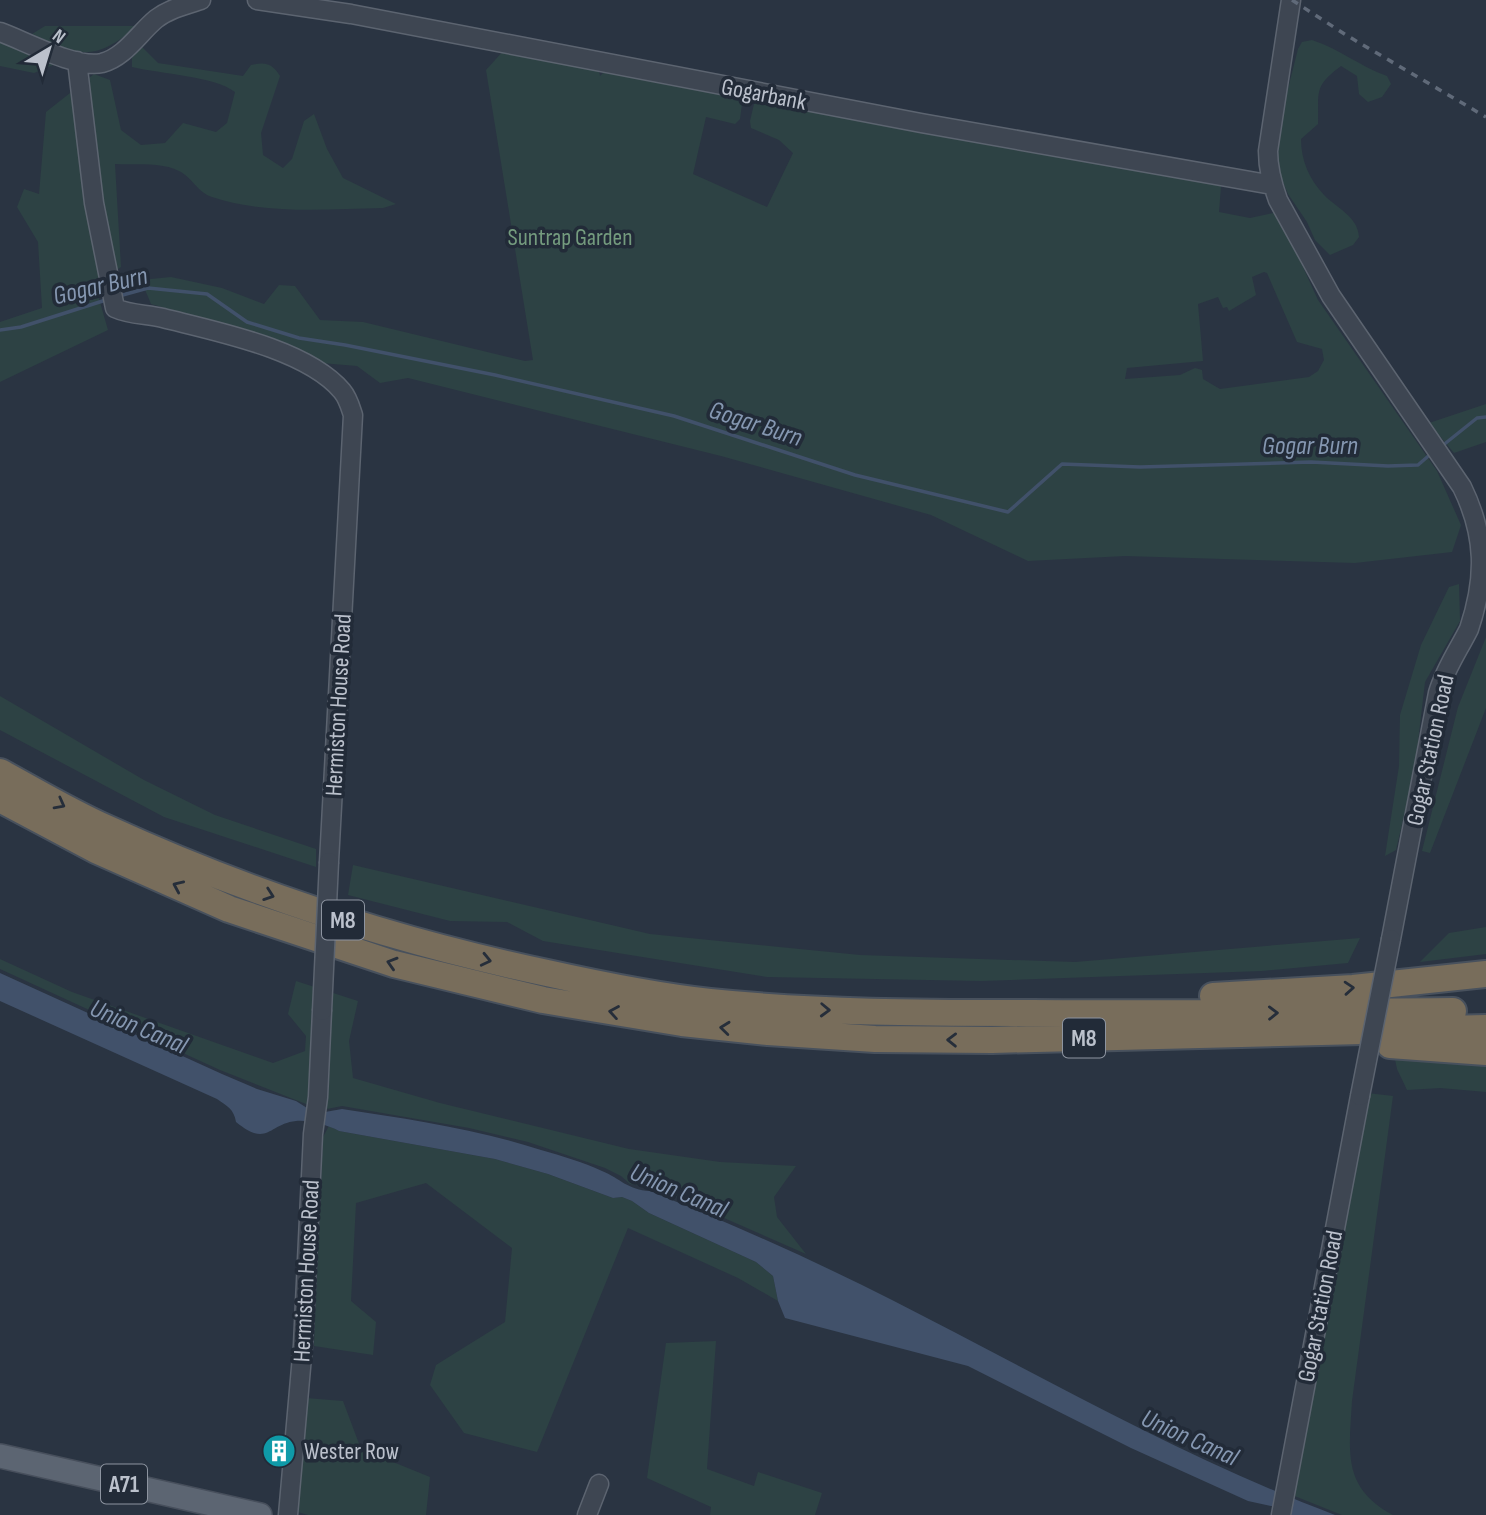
<svg xmlns="http://www.w3.org/2000/svg" width="1486" height="1515" viewBox="0 0 1486 1515" font-family="'Sofia Sans Condensed',sans-serif">
	<style>
		.green { fill: #2d4244; fill-rule: evenodd }
		.water { fill: #41516a }
		.lines { fill: none; stroke-linecap: round; stroke-linejoin: round }
		.stream { stroke: #41516a; stroke-width: 3.5 }
		.minor-casing { stroke: #5c6470; stroke-width: 21 }
		.major-casing { stroke: #474f5c; stroke-width: 26 }
		.highway-casing { stroke: #48515d; stroke-width: 30 }
		.minor { stroke: #3e4652; stroke-width: 18 }
		.major { stroke: #5c6572; stroke-width: 23 }
		.highway { stroke: #786d5b; stroke-width: 26 }
		.rail { stroke: #606a79; stroke-width: 3.5; stroke-dasharray: 7 7; stroke-linecap: butt }
		.minor-bridge-casing { stroke: #5c6470; stroke-width: 21; stroke-linecap: butt }
		.minor-bridge { stroke: #3e4652; stroke-width: 18 }
		.oneway { stroke: #262e3a }
		.labels { text-anchor: middle; stroke-width: 7; stroke-linejoin: round; paint-order: stroke }
		.shield { fill: #222b38; stroke: #8d94a0; stroke-width: 2 }
		.shield-label { font-size: 23px; font-weight: bold; fill: #bbc1cc }
		.street-label { font-size: 24px; fill: #bbc1cc; stroke: #222b38 }
		.park-label { font-size: 24px; fill: #749b7e; stroke: #222b38 }
		.poi-label { font-size: 24px; fill: #bbc1cc; stroke: #222b38; text-anchor: start }
		.water-label { font-size: 26px; font-style: italic; fill: #8597b1; stroke: #222b38 }
	</style>
	<rect width="100%" height="100%" fill="#2a3442"/>
	<!-- green -->
	<path class="green" d="M 45,26 L 138,26 C 93,62 82,57 32,34 Z
		M 0,38 L 58,63 L 34,73 L 0,66 Z
		M 1312,40 C 1340,49 1359,66 1387,76 L 1391,84 L 1382,97 L 1368,102 L 1359,94 L 1357,76 L 1341,66 C 1313,87 1319,92 1318,124 L 1301,139 C 1301,160 1309,179 1324,195 C 1337,208 1358,217 1359,237 L 1353,245 L 1330,255 L 1315,240 L 1307,222 L 1288,194 L 1277,169 L 1276,136 L 1298,49 L 1302,42 Z
		M 142,47 L 158,63 L 243,76 L 251,65 C 265,62 272,63 280,76 L 261,133 L 263,155 L 283,168 L 292,159 L 304,121 L 314,114 L 327,149 L 343,178 L 396,204 L 383,208 C 327,209 267,215 212,197 C 197,192 192,177 179,171 C 162,162 135,165 115,164 L 121,267 L 95,285 L 108,330 L 0,382 L 0,322 L 42,308 L 38,242 L 17,207 L 24,189 L 39,194 L 46,112 L 94,74 L 110,80 L 121,130 L 141,145 L 165,143 L 183,123 L 216,132 L 227,123 L 235,92 C 214,76 161,74 132,67 L 132,58 Z
		M 505,49 L 598,67 L 600,76 L 606,70 L 743,97 L 740,119 L 735,124 L 706,117 L 693,174 L 767,207 L 793,153 L 779,140 L 751,128 L 750,121 L 754,104 L 763,98 L 1221,186 L 1219,212 L 1250,218 L 1278,212 L 1318,300 L 1437,471 L 1461,525 L 1452,552 L 1355,563 L 1125,556 L 1028,561 L 931,515 L 721,456 L 408,378 L 380,383 L 357,366 L 321,363 L 274,339 L 151,304 L 141,280 L 171,277 L 222,288 L 264,304 L 279,285 L 295,286 L 320,320 L 363,322 L 525,361 L 533,360 L 486,70 ZM 1264,272 L 1267,273 L 1297,342 L 1322,349 L 1324,360 L 1318,371 L 1309,377 L 1220,389 L 1203,379 L 1202,370 L 1195,368 L 1180,375 L 1125,379 L 1127,368 L 1203,361 L 1198,304 L 1218,297 L 1223,308 L 1227,307 L 1229,311 L 1256,295 L 1252,277 Z
		M 1486,404 L 1486,442 L 1454,453 L 1429,423 Z
		M 1459,584 L 1460,621 L 1425,682 L 1415,768 L 1396,850 L 1385,856 L 1399,766 L 1400,715 L 1421,645 L 1449,587 Z
		M 1486,637 L 1486,708 L 1430,853 L 1422,851 L 1458,707 Z
		M 0,696 L 144,780 L 215,815 L 316,849 L 316,867 L 164,817 L 0,730 Z
		M 353,865 L 650,934 L 860,955 L 1075,962 L 1360,938 L 1348,963 L 1262,971 L 982,981 L 767,977 L 543,941 L 507,922 L 450,921 L 348,895 Z
		M 1486,927 L 1486,954 L 1420,962 L 1449,933 Z
		M 0,959 L 72,992 L 273,1063 L 305,1051 L 306,1036 L 288,1014 L 296,981 L 358,1001 L 349,1041 L 353,1078 L 440,1103 L 629,1149 L 720,1162 L 796,1166 L 774,1197 L 777,1217 L 806,1254 L 676,1197 L 647,1187 L 630,1184 L 621,1176 L 605,1168 L 528,1142 L 469,1128 L 342,1106 L 327,1109 L 311,1106 L 220,1070 L 0,969 Z
		M 1392,1045 L 1486,1052 L 1486,1092 L 1440,1088 L 1407,1090 L 1397,1069 Z
		M 1367,1093 L 1393,1096 L 1352,1401 C 1349,1452 1342,1488 1393,1515 L 1342,1515 L 1292,1495 Z
		M 329,1126 L 339,1131 L 495,1159 L 548,1174 L 613,1198 L 622,1197 L 632,1201 L 649,1213 L 756,1262 L 773,1276 L 778,1301 L 738,1278 L 628,1228 L 537,1452 L 464,1433 L 430,1385 L 436,1365 L 505,1322 L 512,1248 L 426,1183 L 356,1203 L 351,1301 L 376,1322 L 373,1355 L 314,1346 L 323,1137 Z
		M 716,1341 L 707,1469 L 754,1486 L 758,1472 L 822,1493 L 815,1515 L 710,1515 L 711,1507 L 647,1478 L 666,1343 Z
		M 306,1398 L 343,1401 L 361,1449 L 430,1477 L 426,1515 L 308,1515 L 294,1511 Z"/>
	<!-- water -->
	<path class="water" d="M 0,973 L 222,1074 L 257,1089 L 296,1101 L 307,1108 L 325,1112 L 342,1109 C 409,1119 476,1129 541,1150 C 562,1156 583,1162 602,1171 C 621,1179 628,1190 650,1191 C 732,1224 813,1260 892,1300 C 1038,1374 1181,1457 1335,1515 L 1292,1515 L 1280,1508 L 1248,1501 L 1131,1448 L 968,1366 L 785,1318 L 778,1301 L 773,1276 L 756,1262 L 649,1213 L 632,1201 L 622,1197 L 613,1198 L 548,1174 L 495,1159 L 339,1131 C 327,1125 310,1120 296,1121 C 268,1124 268,1148 236,1122 C 234,1109 227,1106 217,1099 L 0,1001 Z"/>
	<g class="lines">
		<!-- stream -->
		<path class="stream" d="M 119,296 L 148,288 L 207,294 L 247,322 L 299,338 L 345,345 L 495,375 L 674,416 L 855,475 L 1008,512 L 1062,464 L 1140,467 L 1311,462 L 1388,466 L 1418,465 L 1433,452
			M 0,330 L 21,327 L 109,299
			M 1442,446 L 1477,418 L 1486,417"/>
		<defs>
			<path id="minor" d="M 257,0 L 351,14 L 921,123 L 1272,185
				M 1291,0 L 1268,151 C 1268,169 1272,183 1278,200 L 1331,296 L 1462,487 C 1486,536 1486,578 1469,629 C 1458,651 1445,669 1438,693 L 1391,939
				M 0,32 C 25,41 76,69 102,63 C 125,57 139,33 156,19 C 169,9 185,5 201,0
				M 77,61 L 94,203 L 115,308 C 130,315 147,314 163,318 C 214,331 307,349 342,391 C 348,398 350,406 353,415 L 329,862
				M 288,1515 L 303,1345 L 313,1134 L 318,1097 L 322,1011
				M 587,1515 L 599,1484
				M 1281,1515 L 1360,1096"/>
			<path id="major" d="M 0,1456 L 260,1515"/>
			<path id="highway" d="M 0,772 C 35,791 70,812 106,828 C 248,893 395,941 547,973 C 601,985 655,996 710,1002 C 817,1013 925,1013 1032,1013 C 1172,1014 1313,1012 1453,1011
				M 0,799 L 96,850 L 229,909 L 394,964 L 543,1000 L 682,1023 L 768,1032 L 875,1039 L 992,1040 L 1486,1028
				M 1213,996 L 1353,988 L 1486,974
				M 1390,1045 L 1486,1052"/>
		</defs>
		<!-- minor casing -->
		<use href="#minor" class="minor-casing"/>
		<!-- major casing -->
		<use href="#major" class="major-casing"/>
		<!-- highway casing -->
		<use href="#highway" class="highway-casing"/>
		<!-- minor -->
		<use href="#minor" class="minor"/>
		<!-- major -->
		<use href="#major" class="major"/>
		<!-- highway -->
		<use href="#highway" class="highway"/>
		<!-- rail -->
		<path class="rail" d="M 1292,0 L 1346,35 L 1486,117"/>
		<defs>
			<path id="minor-bridge" d="M 322,1011 L 329,862
				M 1360,1096 L 1391,939"/>
		</defs>
		<!-- minor-bridge casing -->
		<use href="#minor-bridge" class="minor-bridge-casing"/>
		<!-- minor-bridge -->
		<use href="#minor-bridge" class="minor-bridge"/>
	</g>
	<!-- one-way arrows -->
	<defs><path id="oneway-chevron" d="M-2-3.5L2.5 0L-2 3.5" fill="none" stroke-width="1.6" stroke-linecap="round" stroke-linejoin="round" transform="scale(1.75)"/></defs>
	<g class="oneway">
		<use href="#oneway-chevron" transform="translate(60 804) rotate(28)"/>
		<use href="#oneway-chevron" transform="translate(178 886) rotate(-156)"/>
		<use href="#oneway-chevron" transform="translate(269 895) rotate(19)"/>
		<use href="#oneway-chevron" transform="translate(486 960) rotate(13)"/>
		<use href="#oneway-chevron" transform="translate(392 963) rotate(-163)"/>
		<use href="#oneway-chevron" transform="translate(1349 988) rotate(-4)"/>
		<use href="#oneway-chevron" transform="translate(825 1010) rotate(2)"/>
		<use href="#oneway-chevron" transform="translate(614 1012) rotate(-170)"/>
		<use href="#oneway-chevron" transform="translate(1273 1013) rotate(-1)"/>
		<use href="#oneway-chevron" transform="translate(725 1028) rotate(-174)"/>
		<use href="#oneway-chevron" transform="translate(952 1040) rotate(-179)"/>
	</g>
	<!-- icons -->
	<defs>
		<symbol id="building-disc" viewBox="-11 -11 22 22"><circle r="9.5" fill="#0f9aa8" stroke="#222b38"/><path d="M-4-6H4V6H1V3H-1V6H-4ZM-2.5-4.3h1.7v1.8h-1.7ZM.8-4.3h1.7v1.8H.8ZM-2.5-1h1.7V.8h-1.7ZM.8-1h1.7V.8H.8Z" fill="#fff"/></symbol>
	</defs>
	<g fill-rule="evenodd">
		<use href="#building-disc" x="260" y="1432" width="38" height="38"/>
	</g>
	<g class="labels">
		<!-- shield labels -->
		<g class="shield">
			<rect x="322" y="900.5" width="42" height="39" rx="5"/>
			<rect x="1063" y="1018.5" width="42" height="39" rx="5"/>
			<rect x="101" y="1464.5" width="46" height="39" rx="5"/>
		</g>
		<g class="shield-label">
			<text x="343" y="928">M8</text>
			<text x="1084" y="1046">M8</text>
			<text x="124" y="1492">A71</text>
		</g>
		<!-- street labels -->
		<g class="street-label">
			<text transform="translate(764 94) rotate(11)" y="8">Gogarbank</text>
			<text transform="translate(338 705) rotate(-87)" y="8">Hermiston House Road</text>
			<text transform="translate(1430 750) rotate(-78)" y="8">Gogar Station Road</text>
			<text transform="translate(306 1271) rotate(-87)" y="8">Hermiston House Road</text>
			<text transform="translate(1320 1306) rotate(-79)" y="8">Gogar Station Road</text>
		</g>
		<!-- park labels -->
		<g class="park-label">
			<text x="570" y="245">Suntrap Garden</text>
		</g>
		<!-- poi labels -->
		<g class="poi-label">
			<text x="304" y="1459">Wester Row</text>
		</g>
		<!-- water labels -->
		<g class="water-label">
			<text transform="translate(100 285) rotate(-13)" y="9">Gogar Burn</text>
			<text transform="translate(756 423) rotate(18)" y="9">Gogar Burn</text>
			<text x="1310" y="454">Gogar Burn</text>
			<text transform="translate(139 1026) rotate(23)" y="9">Union Canal</text>
			<text transform="translate(679 1190) rotate(23)" y="9">Union Canal</text>
			<text transform="translate(1190 1437) rotate(24)" y="9">Union Canal</text>
		</g>
	</g>
	<!-- north arrow -->
	<g transform="translate(49 49) rotate(38)" stroke="#222b38" stroke-width="5" paint-order="stroke">
	<path d="M0-5L12 26L0 18L-12 26Z" fill="#bbc1cc"/>
	<text y="-10" font-size="19" font-weight="bold" text-anchor="middle" fill="#bbc1cc">N</text>
	</g>
</svg>
